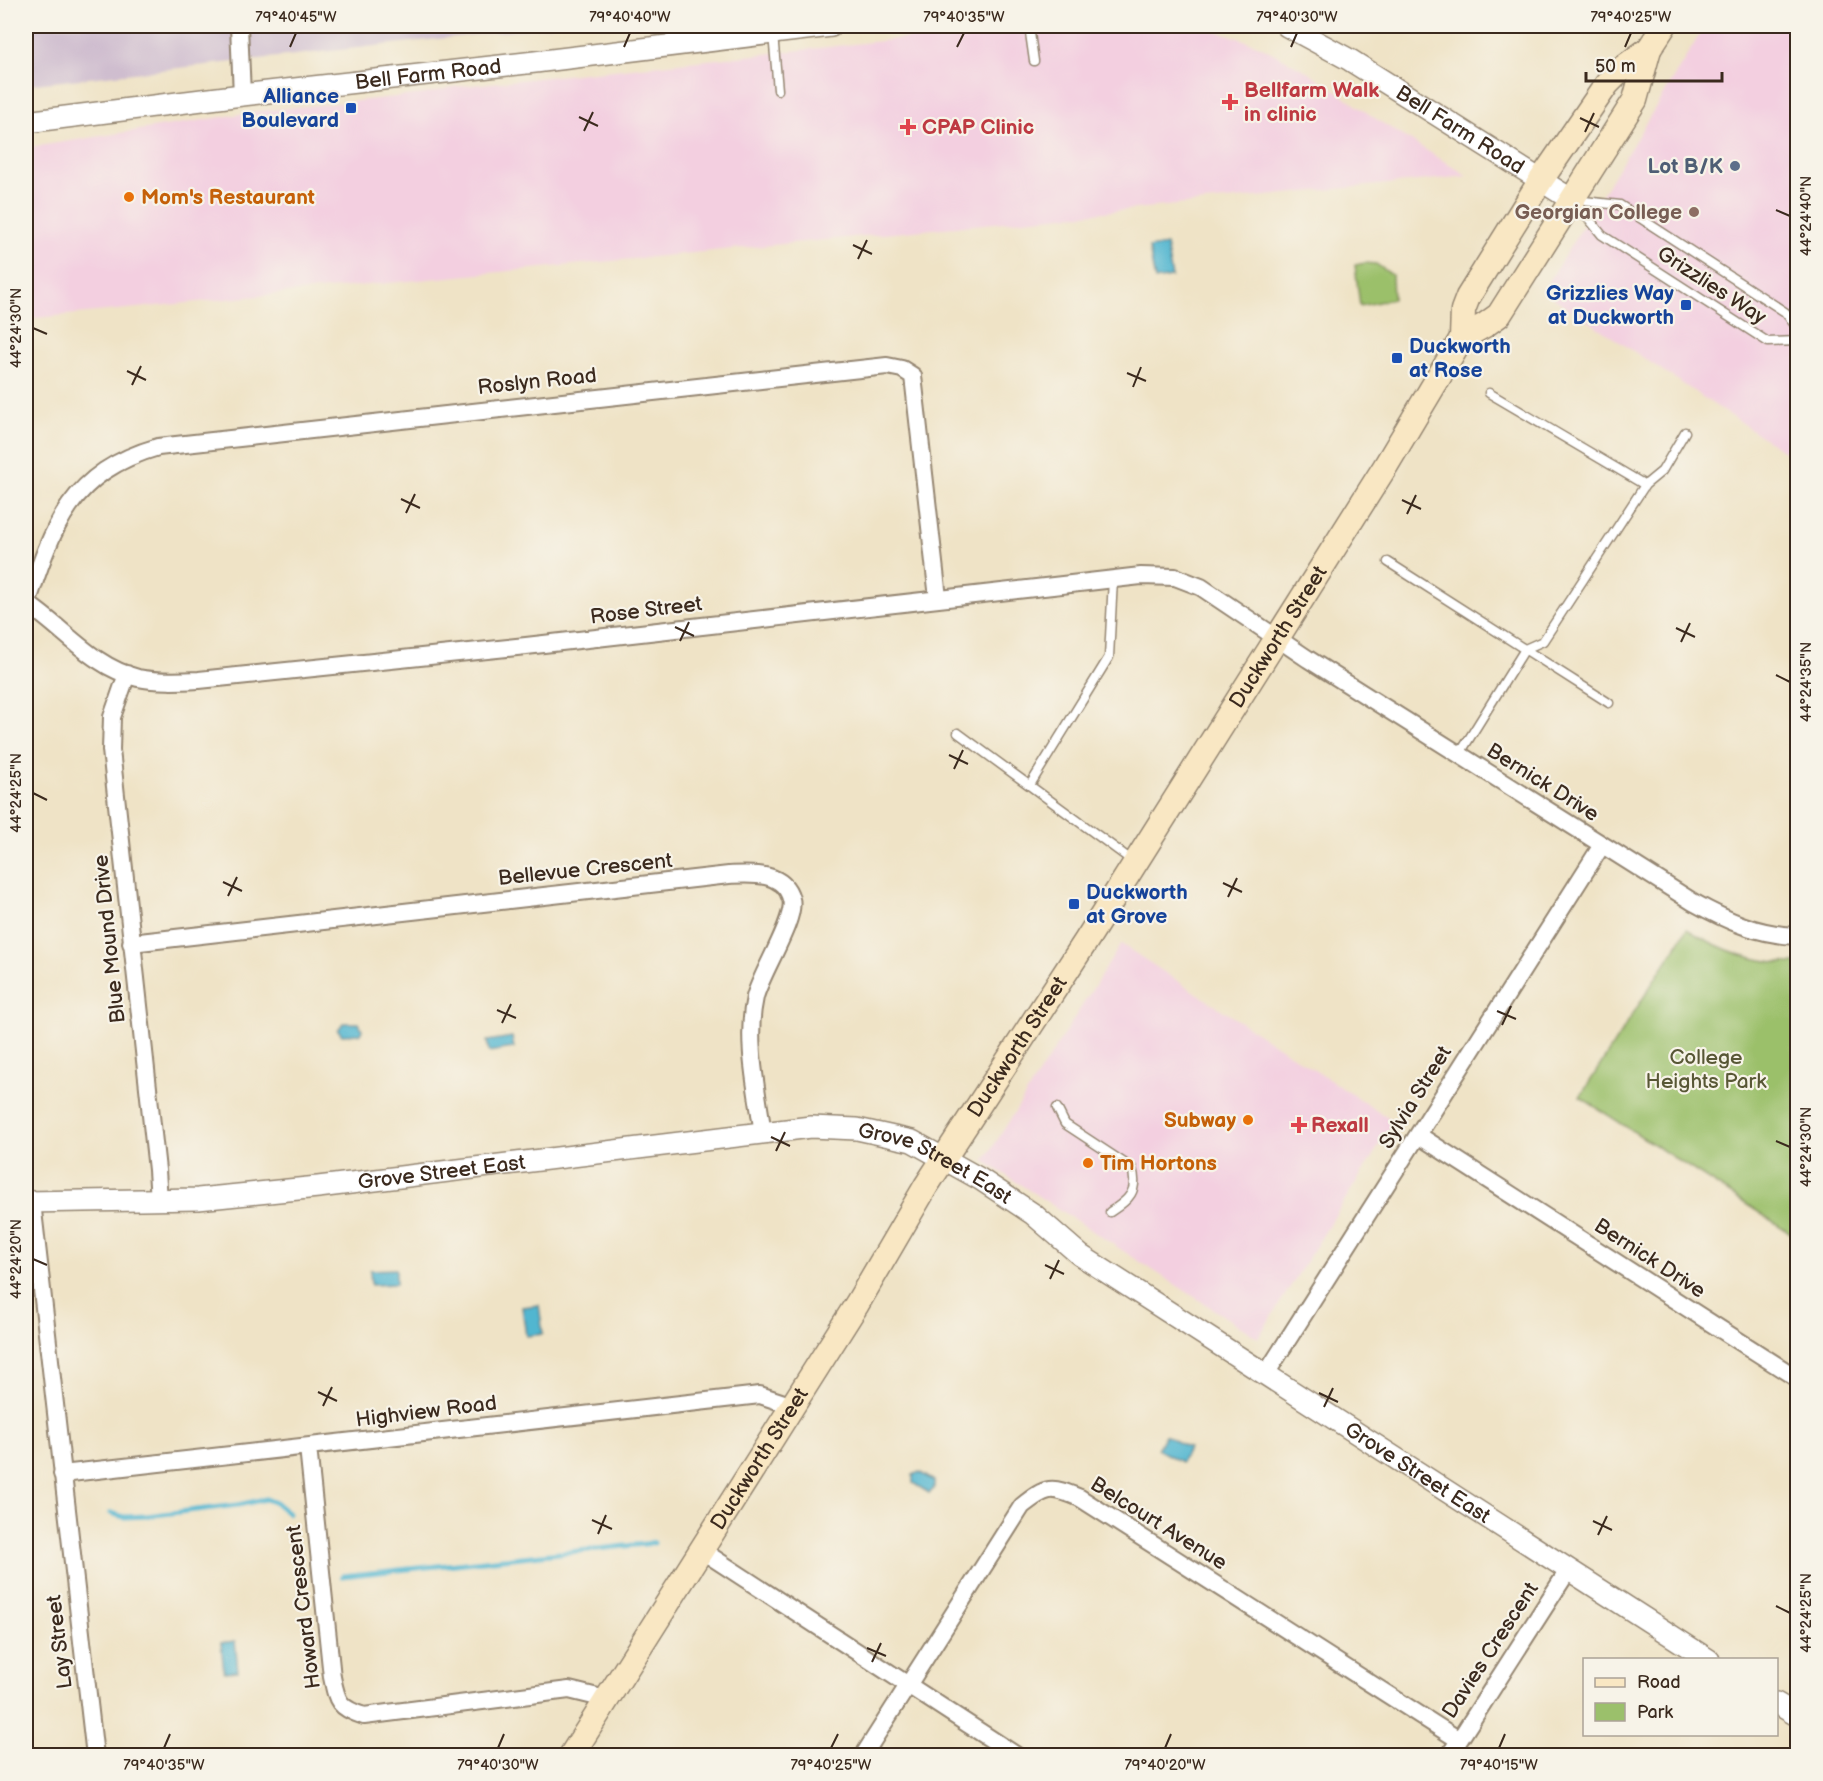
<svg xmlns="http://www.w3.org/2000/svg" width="1823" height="1781" viewBox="0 0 1823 1781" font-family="'Balsamiq Sans',sans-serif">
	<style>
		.built { fill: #f3cfe0 }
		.industrial { fill: #cfbdcf }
		.green { fill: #9bc06b; stroke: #6b7544; stroke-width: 1.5 }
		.water { fill: #51b6d0; stroke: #467077; stroke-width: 1.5 }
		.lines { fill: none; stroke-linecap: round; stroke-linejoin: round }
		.stream { stroke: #51b6d0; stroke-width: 5 }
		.service-casing { stroke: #958672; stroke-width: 11 }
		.minor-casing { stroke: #958672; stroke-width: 20 }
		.tertiary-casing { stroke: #958672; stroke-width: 24 }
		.secondary-casing { stroke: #958672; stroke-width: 27 }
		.service { stroke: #fff; stroke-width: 8 }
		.minor { stroke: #fff; stroke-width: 16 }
		.tertiary { stroke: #fff; stroke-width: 21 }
		.secondary { stroke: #f9e7c3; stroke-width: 24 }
		.ticks { fill: none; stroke: #3b2a1e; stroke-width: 2 }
		.health-dot { fill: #e0444e; stroke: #f7f3e8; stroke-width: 2 }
		.transit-dot { fill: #1a4fb4; stroke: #f7f3e8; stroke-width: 2 }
		.service-dot { fill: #5c6f8a; stroke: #f7f3e8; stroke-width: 2 }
		.food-dot { fill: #e8710a; stroke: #f7f3e8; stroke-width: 2 }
		.education-dot { fill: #8d6e63; stroke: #f7f3e8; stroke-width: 2 }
		.labels { text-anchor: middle; stroke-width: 4.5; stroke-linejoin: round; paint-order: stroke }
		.street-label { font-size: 21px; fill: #3b2a1e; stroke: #f7f3e8 }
		.health-label { font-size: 21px; font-weight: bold; fill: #be3a42; stroke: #f7f3e8; text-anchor: start }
		.transit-label { font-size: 21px; font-weight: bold; fill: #164399; stroke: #f7f3e8; text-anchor: end }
		.service-label { font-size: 21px; font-weight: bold; fill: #4e5e75; stroke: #f7f3e8; text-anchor: end }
		.food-label { font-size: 21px; font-weight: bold; fill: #c56008; stroke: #f7f3e8; text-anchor: start }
		.education-label { font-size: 21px; font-weight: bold; fill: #785e54; stroke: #f7f3e8; text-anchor: end }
		.park-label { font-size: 21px; fill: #585735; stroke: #f7f3e8 }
		.neatline { fill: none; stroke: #3b2a1e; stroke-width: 2 }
		.ticks-label { font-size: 15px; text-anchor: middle; fill: #3b2a1e }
	</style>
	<rect width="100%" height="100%" fill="#f7f3e8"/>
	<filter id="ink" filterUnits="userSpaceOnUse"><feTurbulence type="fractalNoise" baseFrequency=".0167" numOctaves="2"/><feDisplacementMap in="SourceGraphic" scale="12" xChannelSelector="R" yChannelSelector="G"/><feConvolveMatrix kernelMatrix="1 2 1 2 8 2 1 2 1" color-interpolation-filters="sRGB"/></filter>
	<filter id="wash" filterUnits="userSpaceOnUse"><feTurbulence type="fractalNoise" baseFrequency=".008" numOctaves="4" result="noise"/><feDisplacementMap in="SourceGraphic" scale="24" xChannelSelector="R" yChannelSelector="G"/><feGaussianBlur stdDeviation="1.35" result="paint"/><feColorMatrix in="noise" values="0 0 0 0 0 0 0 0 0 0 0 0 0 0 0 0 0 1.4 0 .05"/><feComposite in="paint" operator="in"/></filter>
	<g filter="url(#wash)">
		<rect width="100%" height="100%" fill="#efe3c6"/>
		<!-- built -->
		<path class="built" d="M 1101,26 L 1188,26 L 1227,34 L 1260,46 L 1310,73 L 1379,121 L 1468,176 L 26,319 L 26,148 L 260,111 L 425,94 L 454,87 L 801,50 L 1006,27 L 1045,29 Z
			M 1705,26 L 1797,26 L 1797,460 L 1543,291 Z
			M 1121,944 L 1394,1122 L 1258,1338 L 984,1161 Z"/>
		<!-- industrial -->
		<path class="industrial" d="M 26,26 L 555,26 L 26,85 Z"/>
		<!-- green -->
		<path class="green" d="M 1365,263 L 1376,264 L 1392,275 L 1393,299 L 1360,306 L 1355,265 Z
			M 1687,929 C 1720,950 1758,964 1797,963 L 1797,1237 L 1580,1097 Z"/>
		<!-- water -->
		<path class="water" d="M 1166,245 L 1172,277 L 1155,280 L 1149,248 Z
			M 343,1023 L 359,1023 L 362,1030 L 360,1034 L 342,1035 L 338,1030 Z
			M 512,1037 L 514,1048 L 489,1052 L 487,1041 Z
			M 396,1269 L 396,1284 L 371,1285 L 370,1270 Z
			M 539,1305 L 543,1334 L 526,1336 L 522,1307 Z
			M 1165,1435 L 1189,1448 L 1181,1462 L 1157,1449 Z
			M 919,1472 L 934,1481 L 934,1489 L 929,1493 L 913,1483 L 913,1475 Z
			M 235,1641 L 238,1671 L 224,1672 L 221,1643 Z"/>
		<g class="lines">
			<!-- stream -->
			<path class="stream" d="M 111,1513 L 124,1517 L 146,1516 L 238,1505 L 266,1499 L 276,1503 L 288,1513
				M 342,1576 L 654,1543"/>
		</g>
	</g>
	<g filter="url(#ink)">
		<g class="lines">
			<defs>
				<path id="service" d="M 1029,26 L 1034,61
					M 773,34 L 778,90
					M 1575,200 L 1620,205 L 1785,312 L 1798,329
					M 1575,202 L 1602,235 L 1768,342 L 1798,341
					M 1489,393 L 1645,485
					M 1388,562 L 1609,703
					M 958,733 L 1134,862
					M 1459,755 L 1525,649 L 1543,641 L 1645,485 L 1662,471 L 1685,432
					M 1030,785 L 1109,657 L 1113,579
					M 1057,1108 L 1065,1124 L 1132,1168 C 1139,1191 1129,1200 1110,1212"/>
				<path id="minor" d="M 239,26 L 242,95
					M 26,603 C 63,627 92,667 138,678 C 157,682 179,681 199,680 L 526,646 L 1141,576 L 1175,577 L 1201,587 L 1308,659 L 1693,902 C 1727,921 1759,935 1798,936
					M 27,604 C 53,525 71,472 158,447 L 887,366 L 902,369 L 913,376 L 938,598
					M 127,674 L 112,717 L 111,750 L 157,1170 L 159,1201
					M 131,943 L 729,875 C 751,874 784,871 791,899 C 797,918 761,973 755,997 C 745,1041 757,1089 763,1134
					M 1418,1135 L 1798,1379
					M 32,1202 L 95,1756
					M 1266,1374 L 1602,845
					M 308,1447 L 332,1677 C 337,1701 338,1708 364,1716 L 569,1690 L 606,1699
					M 62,1474 L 760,1395 L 793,1406
					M 701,1550 L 1017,1756
					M 863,1756 L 1022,1506 C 1047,1486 1051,1486 1080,1498 L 1459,1740
					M 1449,1756 L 1569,1569"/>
				<g id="tertiary">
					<path id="s1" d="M 1287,26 L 1350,60 L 1572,200"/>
					<path id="s2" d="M 26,122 L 242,95 L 535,62 L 831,26"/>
					<path id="s3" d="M 26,1202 L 198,1199 L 318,1187 L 811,1127 L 857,1129 L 912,1141 L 980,1179 L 1033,1214 L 1080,1255 L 1709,1660"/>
					<path d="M 1776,1703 L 1798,1716"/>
				</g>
				<g id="secondary">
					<path d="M 1462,338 L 1485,325 L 1499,315 L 1635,100 L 1649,49 L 1664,26"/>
					<path id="s4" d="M 571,1756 L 857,1304 L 926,1186 L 1086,941 L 1385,467 L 1462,338 L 1463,310 L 1468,297 L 1541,180 L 1607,84 L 1624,67 L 1649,49"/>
				</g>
			</defs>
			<!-- service casing -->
			<use href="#service" class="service-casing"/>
			<!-- minor casing -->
			<use href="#minor" class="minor-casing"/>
			<!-- tertiary casing -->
			<use href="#tertiary" class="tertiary-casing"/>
			<!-- secondary casing -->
			<use href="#secondary" class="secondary-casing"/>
			<!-- service -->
			<use href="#service" class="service"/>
			<!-- minor -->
			<use href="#minor" class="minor"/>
			<!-- tertiary -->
			<use href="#tertiary" class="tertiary"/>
			<!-- secondary -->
			<use href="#secondary" class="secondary"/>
		</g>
	</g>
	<!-- ticks -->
	<path class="ticks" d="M 290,47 L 296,33M 624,47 L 630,33M 957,47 L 964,33M 1291,47 L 1297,33M 1625,47 L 1631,33M 579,117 L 598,126M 1580,118 L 1599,127M 584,131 L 593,112M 1585,132 L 1594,113M 1776,210 L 1790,216M 853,245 L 872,254M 858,259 L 867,240M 33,328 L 47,334M 127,371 L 146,380M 1127,373 L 1146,381M 132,385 L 141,366M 1133,387 L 1141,367M 401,499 L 420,508M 1402,500 L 1421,509M 406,513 L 415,494M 1407,514 L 1416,495M 675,627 L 694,636M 1676,628 L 1695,637M 680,641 L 689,622M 1681,642 L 1690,623M 1776,675 L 1790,682M 949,755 L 968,764M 954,769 L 963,750M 33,793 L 47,800M 223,882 L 242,891M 1223,883 L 1242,892M 228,896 L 237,877M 1228,897 L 1237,878M 497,1010 L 516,1018M 1497,1011 L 1516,1019M 502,1023 L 511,1004M 1502,1025 L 1511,1006M 771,1137 L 790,1146M 1776,1141 L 1790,1147M 776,1151 L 785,1132M 33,1259 L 47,1265M 1045,1265 L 1064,1274M 1050,1279 L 1059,1260M 318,1392 L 337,1401M 1319,1393 L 1338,1402M 323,1406 L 332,1387M 1324,1407 L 1333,1388M 592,1520 L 612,1529M 1593,1521 L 1612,1530M 598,1534 L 606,1515M 1598,1535 L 1607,1516M 1776,1606 L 1790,1613M 867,1648 L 886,1656M 872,1662 L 881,1643M 164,1748 L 170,1734M 498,1748 L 504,1734M 831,1748 L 838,1734M 1165,1748 L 1171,1734M 1499,1748 L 1505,1734"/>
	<!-- markers -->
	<g class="health-dot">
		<path d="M1227 93h6v6h6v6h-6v6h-6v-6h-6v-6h6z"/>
		<path d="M905 118h6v6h6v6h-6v6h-6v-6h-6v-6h6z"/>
		<path d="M1296 1116h6v6h6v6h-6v6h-6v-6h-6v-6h6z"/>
	</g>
	<g class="transit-dot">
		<rect x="345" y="102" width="12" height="12" rx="3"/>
		<rect x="1680" y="299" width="12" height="12" rx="3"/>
		<rect x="1391" y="352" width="12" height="12" rx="3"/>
		<rect x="1068" y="898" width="12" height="12" rx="3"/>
	</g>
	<circle class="service-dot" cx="1735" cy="166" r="6"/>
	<g class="food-dot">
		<circle cx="129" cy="197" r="6"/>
		<circle cx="1248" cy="1120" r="6"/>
		<circle cx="1088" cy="1163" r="6"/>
	</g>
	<circle class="education-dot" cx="1694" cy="212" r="6"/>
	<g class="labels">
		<!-- street labels -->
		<g class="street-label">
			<text dy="7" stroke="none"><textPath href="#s2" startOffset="405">Bell Farm Road</textPath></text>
			<text dy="7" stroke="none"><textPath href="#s1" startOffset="202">Bell Farm Road</textPath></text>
			<text transform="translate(1712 285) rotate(33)" y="7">Grizzlies Way</text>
			<text transform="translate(537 381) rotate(-6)" y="7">Roslyn Road</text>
			<text transform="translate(646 610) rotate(-7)" y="7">Rose Street</text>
			<text dy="7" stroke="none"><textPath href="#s4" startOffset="1324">Duckworth Street</textPath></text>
			<text transform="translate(1543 782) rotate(32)" y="7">Bernick Drive</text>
			<text transform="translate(585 869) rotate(-6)" y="7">Bellevue Crescent</text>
			<text transform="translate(109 939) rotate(-96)" y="7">Blue Mound Drive</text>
			<text dy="7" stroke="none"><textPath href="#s4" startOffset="838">Duckworth Street</textPath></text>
			<text transform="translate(1415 1097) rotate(-58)" y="7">Sylvia Street</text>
			<text dy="7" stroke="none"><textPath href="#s3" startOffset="921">Grove Street East</textPath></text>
			<text dy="7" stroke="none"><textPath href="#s3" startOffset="417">Grove Street East</textPath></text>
			<text transform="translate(1650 1258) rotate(33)" y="7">Bernick Drive</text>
			<text transform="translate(426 1411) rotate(-7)" y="7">Highview Road</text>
			<text dy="7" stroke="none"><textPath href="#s4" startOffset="352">Duckworth Street</textPath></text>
			<text dy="7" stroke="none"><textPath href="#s3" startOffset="1497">Grove Street East</textPath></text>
			<text transform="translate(1159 1523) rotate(32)" y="7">Belcourt Avenue</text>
			<text transform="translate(303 1607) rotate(-97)" y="7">Howard Crescent</text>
			<text transform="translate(59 1642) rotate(-97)" y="7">Lay Street</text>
			<text transform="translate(1490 1650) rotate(-57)" y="7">Davies Crescent</text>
		</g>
		<!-- health labels -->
		<g class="health-label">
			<text x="1244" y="97">Bellfarm Walk<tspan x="1244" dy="24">in clinic</tspan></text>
			<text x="922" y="134">CPAP Clinic</text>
			<text x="1311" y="1132">Rexall</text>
		</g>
		<!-- transit labels -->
		<g class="transit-label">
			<text x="339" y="103">Alliance<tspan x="339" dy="24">Boulevard</tspan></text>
			<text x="1674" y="300">Grizzlies Way<tspan x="1674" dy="24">at Duckworth</tspan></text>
			<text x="1409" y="353" text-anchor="start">Duckworth<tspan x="1409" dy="24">at Rose</tspan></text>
			<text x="1086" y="899" text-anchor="start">Duckworth<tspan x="1086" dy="24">at Grove</tspan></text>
		</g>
		<!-- service labels -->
		<g class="service-label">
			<text x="1723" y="173">Lot B/K</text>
		</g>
		<!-- food labels -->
		<g class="food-label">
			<text x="141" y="204">Mom's Restaurant</text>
			<text x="1236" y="1127" text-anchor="end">Subway</text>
			<text x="1100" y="1170">Tim Hortons</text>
		</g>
		<!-- education labels -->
		<g class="education-label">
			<text x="1682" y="219">Georgian College</text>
		</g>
		<!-- park labels -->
		<g class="park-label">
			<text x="1706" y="1064">College<tspan x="1706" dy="24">Heights Park</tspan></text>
		</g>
	</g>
	<!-- margin -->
	<rect width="1823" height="1781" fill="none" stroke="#f7f3e8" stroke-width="66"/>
	<!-- legend -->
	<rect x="1583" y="1658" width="195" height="78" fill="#f7f3e8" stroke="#aca397" stroke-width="1.5"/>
	<rect x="1595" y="1678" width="30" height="9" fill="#f9e7c3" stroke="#aca397" stroke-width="1.5"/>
	<text x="1637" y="1688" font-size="18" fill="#3b2a1e">Road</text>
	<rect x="1595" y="1703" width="30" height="18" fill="#9bc06b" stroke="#aca397" stroke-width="1.5"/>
	<text x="1637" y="1718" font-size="18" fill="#3b2a1e">Park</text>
	<!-- scale -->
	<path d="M1586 72v9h136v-9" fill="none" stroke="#3b2a1e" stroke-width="3"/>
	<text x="1595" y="72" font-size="18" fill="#3b2a1e" stroke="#f7f3e8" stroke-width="4.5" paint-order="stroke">50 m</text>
	<rect x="33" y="33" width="1757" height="1715" class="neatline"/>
	<g class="ticks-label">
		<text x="296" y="22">79°40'45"W</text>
		<text x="630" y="22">79°40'40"W</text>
		<text x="964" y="22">79°40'35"W</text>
		<text x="1297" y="22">79°40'30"W</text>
		<text x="1631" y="22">79°40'25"W</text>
		<text transform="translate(1806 216) rotate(-90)" y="5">44°24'40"N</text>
		<text transform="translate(16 328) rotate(-90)" y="5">44°24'30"N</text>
		<text transform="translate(1806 682) rotate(-90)" y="5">44°24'35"N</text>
		<text transform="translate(16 793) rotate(-90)" y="5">44°24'25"N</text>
		<text transform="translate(1806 1147) rotate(-90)" y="5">44°24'30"N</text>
		<text transform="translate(16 1259) rotate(-90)" y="5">44°24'20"N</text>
		<text transform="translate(1806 1613) rotate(-90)" y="5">44°24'25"N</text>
		<text x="164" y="1770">79°40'35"W</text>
		<text x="498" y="1770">79°40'30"W</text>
		<text x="831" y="1770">79°40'25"W</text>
		<text x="1165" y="1770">79°40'20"W</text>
		<text x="1499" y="1770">79°40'15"W</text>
	</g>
</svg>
